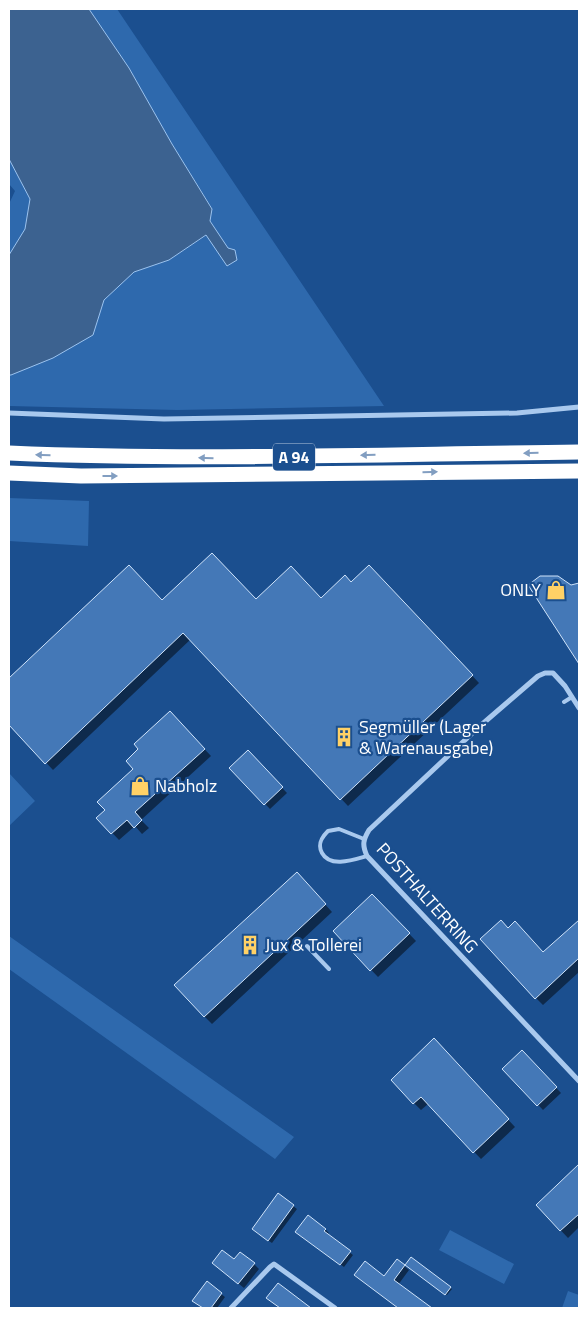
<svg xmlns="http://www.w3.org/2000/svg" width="588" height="1317" viewBox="0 0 588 1317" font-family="'Titillium Web',sans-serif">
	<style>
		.green { fill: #2e69ad }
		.water { fill: #3c6290; stroke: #9cc4f0 }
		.shadow { fill: #0007 }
		.building { fill: #4478b7; stroke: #cfe3fa }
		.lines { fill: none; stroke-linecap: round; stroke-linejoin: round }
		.lane { stroke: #a9c9ee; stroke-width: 4 }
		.street { stroke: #a9c9ee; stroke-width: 5 }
		.highway { stroke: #fff; stroke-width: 15 }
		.oneway { fill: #829ec1 }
		.labels { text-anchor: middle; stroke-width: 4.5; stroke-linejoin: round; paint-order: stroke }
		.shield { fill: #1b4f8f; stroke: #bbcadd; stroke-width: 1 }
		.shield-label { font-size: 16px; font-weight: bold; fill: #fff }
		.poi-label { font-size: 18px; fill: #fff; stroke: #1b4f8f; text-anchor: start }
		.street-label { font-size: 18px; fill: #fff; stroke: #1b4f8f }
	</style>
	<rect width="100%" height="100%" fill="#1b4f8f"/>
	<!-- green -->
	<path class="green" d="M 89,9 L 117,9 L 384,406 L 177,410 L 9,406 L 9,375 L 11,375 L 93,335 L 104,299 L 134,272 L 169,260 L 207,235 L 227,265 L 228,248 L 210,221 L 212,208 L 172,144 L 129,68 Z
		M 9,159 L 30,199 L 25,229 L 9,255 L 9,204 L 15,191 L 9,184 Z
		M 9,498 L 89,501 L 88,546 L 9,541 Z
		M 9,773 L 35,801 L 9,826 Z
		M 9,936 L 294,1137 L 275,1159 L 9,969 Z
		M 450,1230 L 514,1264 L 504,1284 L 439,1250 Z
		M 568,1291 L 579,1295 L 579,1308 L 562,1308 Z"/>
	<!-- water -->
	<path class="water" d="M 9,9 L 89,9 L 91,12 L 129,68 L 172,144 L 212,209 L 210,221 L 228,248 L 235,250 L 237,260 L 227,266 L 206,235 L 169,260 L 134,272 L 104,300 L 93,335 L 53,358 L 11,375 L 9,375 L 9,255 L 25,229 L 30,199 L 9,159 Z"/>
	<!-- shadow -->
	<path class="shadow" d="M 129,567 L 162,601 L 321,600 L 351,584 L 377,574 L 479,683 L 348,806 L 191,639 L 53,770 L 9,723 L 9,679 Z
		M 579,584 L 579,661 L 570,587 Z
		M 177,720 L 211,756 L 141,820 L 149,828 L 142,834 L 135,826 L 119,840 L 98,818 L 106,810 L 135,769 L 140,749 Z
		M 248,752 L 287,793 L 270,809 L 231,768 Z
		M 304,881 L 332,912 L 212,1024 L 204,1016 Z
		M 372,895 L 416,941 L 378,977 L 334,931 Z
		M 578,922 L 579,972 L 543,1005 L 536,998 L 509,929 L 544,954 Z
		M 441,1047 L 515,1127 L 481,1159 L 428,1104 L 421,1110 L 414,1103 Z
		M 522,1052 L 561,1093 L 543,1110 L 504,1069 Z
		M 579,1166 L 579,1227 L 568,1238 L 537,1205 Z
		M 279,1195 L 297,1209 L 272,1243 L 257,1233 Z
		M 309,1217 L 326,1230 L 329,1233 L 327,1235 L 353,1255 L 344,1267 L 300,1235 Z
		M 411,1259 L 452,1289 L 447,1295 L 407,1265 Z
		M 254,1264 L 259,1269 L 244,1288 L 219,1268 Z
		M 404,1266 L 409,1270 L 398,1285 L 430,1308 L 399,1308 L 360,1279 L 384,1278 Z
		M 207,1283 L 225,1297 L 217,1308 L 203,1308 L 197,1304 Z"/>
	<!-- building -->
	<path class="building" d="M 212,553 L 256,599 L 291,566 L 321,598 L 345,575 L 351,582 L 369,565 L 473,675 L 340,800 L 183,633 L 45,764 L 9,725 L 9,678 L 129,565 L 162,600 Z
		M 540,576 L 558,576 L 571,585 L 579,583 L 579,664 L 528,585 Z
		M 170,711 L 205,749 L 135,812 L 142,820 L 134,828 L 127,820 L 111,834 L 96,818 L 105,810 L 97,802 L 133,769 L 126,761 L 138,749 L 134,744 Z
		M 248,750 L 283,787 L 264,805 L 229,768 Z
		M 297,872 L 326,904 L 204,1017 L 174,985 Z
		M 372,894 L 410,933 L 370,971 L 333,931 Z
		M 501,920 L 508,928 L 515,921 L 543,952 L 579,920 L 579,958 L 535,999 L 480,939 Z
		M 434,1038 L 509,1119 L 473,1153 L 421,1097 L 413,1104 L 391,1080 Z
		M 522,1050 L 557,1087 L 537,1106 L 502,1069 Z
		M 579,1164 L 579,1214 L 560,1231 L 536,1205 Z
		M 278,1193 L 294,1205 L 268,1241 L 252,1229 Z
		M 308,1215 L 326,1229 L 324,1231 L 351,1251 L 340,1265 L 295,1232 Z
		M 222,1250 L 234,1259 L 240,1252 L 255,1263 L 238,1284 L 212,1263 Z
		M 411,1257 L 451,1287 L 445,1295 L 405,1265 Z
		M 397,1259 L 405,1265 L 394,1280 L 432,1308 L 398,1308 L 354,1275 L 365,1261 L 384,1276 Z
		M 207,1281 L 222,1293 L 211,1308 L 203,1308 L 192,1301 Z
		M 278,1283 L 286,1289 L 311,1308 L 280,1308 L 266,1298 Z"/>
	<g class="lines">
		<!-- lane -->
		<path class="lane" d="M 564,702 L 572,697
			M 364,839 L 339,829 L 328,831 C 322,837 317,844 322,853 C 330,868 353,860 367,856
			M 307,946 L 329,969"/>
		<!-- street -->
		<path class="street" d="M 9,413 L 164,419 L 517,413 L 579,407
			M 579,708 L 565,686 L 553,673 L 545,673 L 538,676 L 480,726 L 369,830 C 363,840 362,845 367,856 L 579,1081
			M 231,1308 L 270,1267 L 274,1264 L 335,1308"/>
		<!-- highway -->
		<path class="highway" d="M 9,453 C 199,461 389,454 579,452
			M 9,473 L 81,476 L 579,471"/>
	</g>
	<!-- one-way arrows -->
	<defs><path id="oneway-solid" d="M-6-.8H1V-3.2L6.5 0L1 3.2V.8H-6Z" transform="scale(1.25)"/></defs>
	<g class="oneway">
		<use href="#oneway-solid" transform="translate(531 453) rotate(179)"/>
		<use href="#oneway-solid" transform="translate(43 455) rotate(-178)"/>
		<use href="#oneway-solid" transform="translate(368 455) rotate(179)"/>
		<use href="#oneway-solid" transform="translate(206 458) rotate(-179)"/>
		<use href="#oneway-solid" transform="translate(430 472) rotate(-1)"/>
		<use href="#oneway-solid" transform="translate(110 476)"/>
	</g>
	<!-- icons -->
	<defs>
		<symbol id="shop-bare" viewBox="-9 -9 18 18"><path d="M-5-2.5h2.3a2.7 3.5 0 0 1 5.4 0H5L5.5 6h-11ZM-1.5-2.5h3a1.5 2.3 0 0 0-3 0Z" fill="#ffd166" stroke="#1b4f8f" stroke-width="2.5" paint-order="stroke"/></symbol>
		<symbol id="building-bare" viewBox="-9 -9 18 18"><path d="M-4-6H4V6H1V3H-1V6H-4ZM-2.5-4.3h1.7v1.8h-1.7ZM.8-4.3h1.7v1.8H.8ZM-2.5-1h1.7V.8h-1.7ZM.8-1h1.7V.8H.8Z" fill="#ffd166" stroke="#1b4f8f" stroke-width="2.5" paint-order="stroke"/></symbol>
	</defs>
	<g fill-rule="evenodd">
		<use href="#shop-bare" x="542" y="576" width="28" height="28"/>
		<use href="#building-bare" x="330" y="723" width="28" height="28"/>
		<use href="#shop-bare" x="126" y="772" width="28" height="28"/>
		<use href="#building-bare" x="236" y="931" width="28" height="28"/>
	</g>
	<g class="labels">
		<!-- shield labels -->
		<rect class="shield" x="273" y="443.5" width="42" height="27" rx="4"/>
		<g class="shield-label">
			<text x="294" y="463">A 94</text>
		</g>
		<!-- poi labels -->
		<g class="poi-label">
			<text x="541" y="596" text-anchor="end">ONLY</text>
			<text x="359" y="733">Segmüller (Lager<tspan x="359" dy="21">&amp; Warenausgabe)</tspan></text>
			<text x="155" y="792">Nabholz</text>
			<text x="265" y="951">Jux &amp; Tollerei</text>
		</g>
		<!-- street labels -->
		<g class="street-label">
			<text transform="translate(427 898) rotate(48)" y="6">POSTHALTERRING</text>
		</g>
	</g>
	<!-- border -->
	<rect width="588" height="1317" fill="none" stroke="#ffffff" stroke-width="20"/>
</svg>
